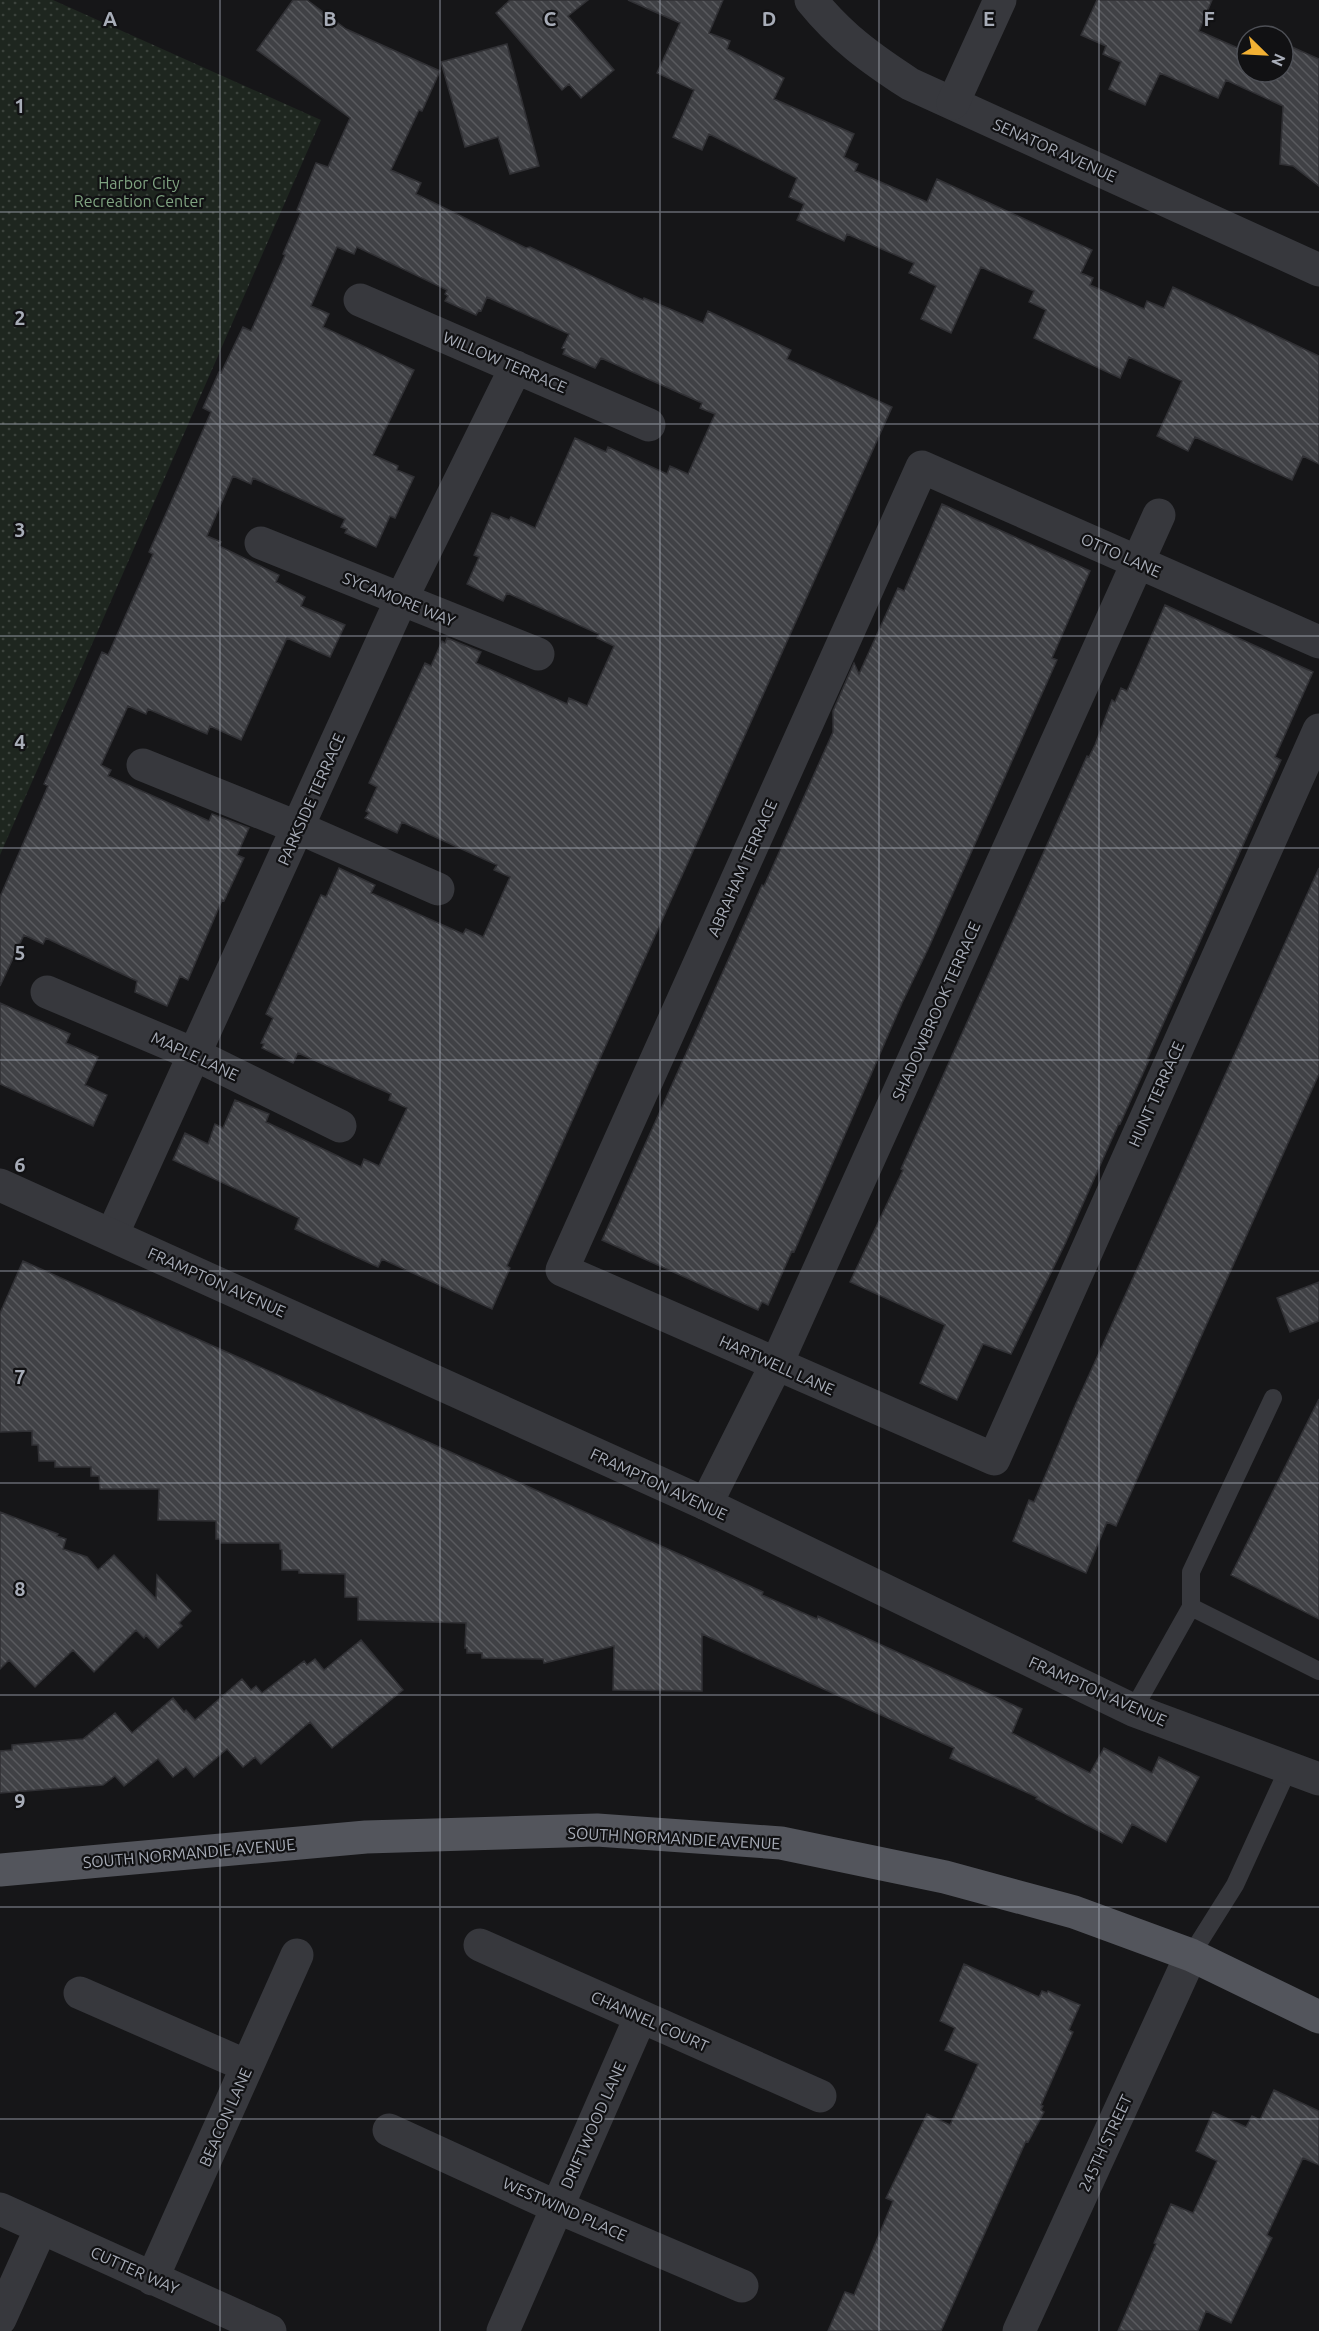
<svg xmlns="http://www.w3.org/2000/svg" width="1319" height="2331" viewBox="0 0 1319 2331" font-family="Ubuntu,sans-serif">
	<style>
		.grass { fill: url(#grass-dots) }
		.building { fill: url(#building-back-hatch); stroke: #303034; stroke-width: 1.5 }
		.lines { fill: none; stroke-linecap: round; stroke-linejoin: round }
		.service { stroke: #37383d; stroke-width: 18 }
		.minor { stroke: #37383d; stroke-width: 33 }
		.tertiary { stroke: #37383d; stroke-width: 33 }
		.primary { stroke: #53555c; stroke-width: 33 }
		.grid { fill: none; stroke: #a8adb8; stroke-width: 1.5; stroke-opacity: 0.55 }
		.labels { text-anchor: middle; stroke-width: 4.5; stroke-linejoin: round; paint-order: stroke }
		.street-label { font-size: 16px; fill: #a8adb8; stroke: #111113 }
		.park-label { font-size: 16px; fill: #7fa381; stroke: #111113 }
		.grid-label { font-size: 20px; text-anchor: middle; font-weight: bold; fill: #a8adb8; stroke: #111113; stroke-width: 4.5; stroke-linejoin: round; paint-order: stroke }
	</style>
	<defs>
		<pattern id="grass-dots" width="8" height="8" patternUnits="userSpaceOnUse" patternTransform="scale(1.5)"><rect width="8" height="8" fill="#1e261f"/><path d="M2 2h.1M6 6h.1" fill="none" stroke="#3c433d" stroke-width="1.8" stroke-linecap="round"/></pattern>
		<pattern id="building-back-hatch" width="6" height="6" patternUnits="userSpaceOnUse" patternTransform="scale(1.5)"><rect width="6" height="6" fill="#404145"/><path d="M-1 5l2 2M0 0l6 6M5-1l2 2" fill="none" stroke="#595a5e"/></pattern>
	</defs>
	<rect width="100%" height="100%" fill="#161618"/>
	<!-- grass -->
	<path class="grass" d="M 0,0 L 53,0 L 321,120 L 0,855 Z"/>
	<!-- building -->
	<path class="building" d="M 293,0 L 307,0 L 346,29 L 440,71 L 422,111 L 419,110 L 391,170 L 421,183 L 416,194 L 526,248 L 530,247 L 643,300 L 644,298 L 703,323 L 708,311 L 791,350 L 787,359 L 892,407 L 507,1266 L 510,1268 L 492,1309 L 382,1259 L 378,1267 L 295,1229 L 299,1218 L 173,1160 L 185,1133 L 208,1144 L 215,1124 L 223,1128 L 235,1100 L 269,1114 L 266,1122 L 361,1167 L 364,1159 L 379,1166 L 407,1108 L 389,1100 L 391,1094 L 298,1053 L 293,1063 L 262,1048 L 264,1044 L 261,1043 L 273,1018 L 266,1014 L 321,895 L 326,897 L 339,868 L 375,885 L 371,893 L 463,934 L 466,929 L 483,937 L 510,877 L 494,870 L 497,865 L 402,822 L 397,833 L 365,818 L 369,813 L 366,811 L 377,787 L 369,783 L 425,663 L 431,666 L 442,641 L 445,643 L 447,638 L 481,652 L 476,663 L 567,704 L 569,698 L 587,706 L 614,646 L 597,638 L 599,634 L 507,593 L 503,601 L 467,584 L 479,557 L 474,555 L 492,513 L 509,520 L 511,517 L 535,528 L 575,438 L 606,452 L 608,447 L 667,474 L 670,466 L 688,474 L 715,414 L 700,408 L 702,403 L 601,358 L 595,368 L 563,354 L 565,349 L 562,348 L 569,334 L 487,297 L 481,311 L 479,310 L 476,315 L 445,301 L 448,296 L 445,294 L 447,290 L 357,247 L 354,254 L 337,247 L 311,306 L 329,314 L 323,327 L 414,370 L 373,455 L 398,466 L 397,470 L 414,477 L 395,518 L 390,516 L 376,547 L 345,533 L 347,529 L 341,527 L 345,519 L 253,478 L 251,484 L 233,476 L 207,536 L 221,542 L 219,546 L 279,575 L 276,582 L 305,597 L 301,606 L 345,625 L 330,657 L 287,638 L 241,740 L 210,726 L 207,734 L 148,709 L 146,714 L 128,706 L 101,765 L 111,770 L 108,776 L 209,821 L 212,814 L 249,828 L 237,855 L 244,858 L 224,901 L 222,900 L 188,980 L 180,976 L 167,1006 L 135,992 L 137,981 L 46,938 L 43,944 L 24,935 L 0,986 L 0,897 L 48,786 L 44,784 L 102,652 L 108,655 L 153,554 L 149,552 L 211,412 L 203,408 L 219,372 L 221,373 L 243,327 L 251,331 L 285,255 L 283,254 L 301,212 L 297,210 L 316,163 L 328,167 L 350,118 L 257,50 Z
		M 510,0 L 588,0 L 568,16 L 614,70 L 581,98 L 569,84 L 562,90 L 496,13 Z
		M 628,0 L 723,0 L 709,33 L 730,41 L 727,49 L 784,78 L 774,99 L 854,134 L 844,157 L 858,164 L 855,171 L 927,202 L 937,179 L 1092,250 L 1081,273 L 1093,278 L 1090,285 L 1144,309 L 1147,301 L 1164,308 L 1173,287 L 1319,356 L 1319,464 L 1303,456 L 1292,480 L 1195,437 L 1188,451 L 1157,436 L 1182,381 L 1129,357 L 1120,378 L 1034,338 L 1046,310 L 1029,302 L 1034,291 L 981,267 L 951,333 L 921,319 L 936,286 L 909,273 L 914,263 L 847,234 L 844,241 L 797,220 L 804,204 L 789,197 L 797,178 L 709,134 L 702,150 L 673,137 L 694,90 L 657,73 L 680,23 Z
		M 1097,0 L 1212,0 L 1199,31 L 1247,52 L 1247,72 L 1283,72 L 1283,43 L 1319,59 L 1319,186 L 1293,166 L 1280,164 L 1283,106 L 1226,80 L 1218,98 L 1160,73 L 1145,105 L 1109,89 L 1121,62 L 1103,54 L 1106,46 L 1081,35 Z
		M 507,44 L 539,166 L 510,174 L 498,137 L 465,147 L 441,62 Z
		M 942,504 L 1090,571 L 1052,658 L 1057,660 L 929,947 L 902,1003 L 794,1252 L 792,1251 L 768,1305 L 762,1302 L 758,1310 L 602,1240 L 762,885 L 764,886 L 833,732 L 833,711 L 854,663 L 859,674 L 898,588 L 904,591 Z
		M 1165,605 L 1313,672 L 1275,757 L 1281,760 L 1147,1060 L 1149,1060 L 1120,1124 L 1119,1123 L 1065,1244 L 1011,1354 L 983,1344 L 957,1400 L 920,1383 L 945,1325 L 850,1282 L 903,1170 L 901,1169 L 1087,756 L 1089,757 L 1095,745 L 1112,700 L 1115,702 L 1121,688 L 1127,691 Z
		M 1319,868 L 1319,1074 L 1116,1526 L 1107,1522 L 1086,1573 L 1013,1541 L 1029,1500 L 1034,1502 L 1074,1408 Z
		M 0,1003 L 70,1034 L 66,1043 L 98,1057 L 85,1085 L 107,1095 L 93,1126 L 0,1084 Z
		M 23,1261 L 690,1559 L 763,1592 L 762,1595 L 817,1619 L 818,1616 L 1022,1709 L 1012,1733 L 1090,1773 L 1104,1748 L 1152,1773 L 1159,1757 L 1199,1777 L 1166,1842 L 1132,1824 L 1122,1843 L 1036,1799 L 1037,1797 L 950,1758 L 954,1748 L 702,1634 L 702,1691 L 613,1690 L 614,1646 L 544,1663 L 543,1659 L 482,1658 L 482,1653 L 467,1653 L 467,1648 L 465,1648 L 466,1623 L 358,1620 L 358,1597 L 345,1597 L 345,1574 L 299,1573 L 299,1570 L 282,1570 L 282,1550 L 280,1549 L 280,1543 L 221,1543 L 220,1539 L 216,1539 L 216,1521 L 158,1520 L 159,1489 L 100,1489 L 99,1476 L 91,1476 L 91,1467 L 55,1467 L 55,1461 L 39,1461 L 38,1445 L 32,1445 L 32,1431 L 0,1432 L 0,1313 Z
		M 1319,1282 L 1319,1321 L 1290,1332 L 1277,1298 Z
		M 1319,1399 L 1319,1619 L 1231,1575 Z
		M 0,1512 L 58,1534 L 57,1536 L 66,1539 L 63,1549 L 87,1557 L 98,1570 L 114,1555 L 156,1599 L 157,1575 L 191,1611 L 179,1623 L 182,1626 L 158,1648 L 146,1635 L 144,1638 L 136,1630 L 94,1672 L 73,1650 L 35,1687 L 9,1660 L 0,1669 Z
		M 361,1640 L 403,1690 L 332,1748 L 310,1722 L 261,1764 L 255,1757 L 243,1767 L 227,1749 L 194,1777 L 186,1767 L 173,1777 L 158,1759 L 124,1786 L 115,1776 L 103,1785 L 0,1793 L 0,1751 L 12,1750 L 12,1745 L 83,1739 L 115,1713 L 132,1733 L 173,1698 L 184,1712 L 186,1710 L 195,1720 L 242,1679 L 251,1690 L 256,1686 L 262,1693 L 304,1661 L 307,1665 L 315,1659 L 324,1670 Z
		M 964,1964 L 1039,1997 L 1042,1991 L 1047,1993 L 1048,1991 L 1080,2005 L 1069,2030 L 1073,2032 L 1041,2105 L 1043,2106 L 1041,2110 L 1044,2112 L 1028,2142 L 1026,2141 L 941,2331 L 828,2331 L 845,2292 L 854,2295 L 893,2201 L 886,2198 L 927,2114 L 950,2125 L 978,2064 L 945,2050 L 955,2028 L 940,2021 Z
		M 1274,2090 L 1319,2111 L 1319,2165 L 1303,2158 L 1267,2235 L 1272,2238 L 1231,2323 L 1206,2311 L 1198,2331 L 1118,2331 L 1156,2244 L 1154,2243 L 1171,2204 L 1193,2213 L 1217,2161 L 1196,2151 L 1213,2112 L 1246,2127 L 1252,2116 L 1260,2120 Z"/>
	<g class="lines">
		<!-- service -->
		<path class="service" d="M 1191,1607 L 1191,1572 L 1273,1398
			M 1133,1710 L 1191,1607 L 1319,1671
			M 1191,1955 L 1235,1885 L 1289,1767"/>
		<!-- minor -->
		<path class="minor" d="M 811,0 C 841,37 870,58 910,84 L 1319,270
			M 360,300 L 649,425
			M 261,543 L 538,654
			M 1319,642 L 922,467 L 562,1270 L 994,1459 L 1319,730
			M 143,765 L 299,828 L 438,889
			M 47,992 L 196,1055 L 340,1126
			M 112,1235 L 401,600 L 516,367
			M 706,1504 L 776,1365 L 1159,515
			M 480,1945 L 820,2096
			M 80,1993 L 247,2066
			M 389,2130 L 557,2207 L 742,2286
			M 0,2209 L 270,2331
			M 152,2279 L 297,1955
			M 0,2319 L 41,2228
			M 503,2331 L 640,2018
			M 1019,2331 L 1191,1955"/>
		<!-- tertiary -->
		<path class="tertiary" d="M 953,103 L 1000,0
			M 0,1185 L 706,1504 L 1133,1710 L 1319,1779"/>
		<!-- primary -->
		<path class="primary" d="M 0,1870 L 366,1837 L 597,1830 L 781,1843 L 945,1877 L 1074,1912 L 1191,1955 L 1319,2017"/>
	</g>
	<!-- grid -->
	<path class="grid" d="M 220,0 L 220,2331M 440,0 L 440,2331M 660,0 L 660,2331M 879,0 L 879,2331M 1099,0 L 1099,2331M 0,212 L 1319,212M 0,424 L 1319,424M 0,636 L 1319,636M 0,848 L 1319,848M 0,1060 L 1319,1060M 0,1271 L 1319,1271M 0,1483 L 1319,1483M 0,1695 L 1319,1695M 0,1907 L 1319,1907M 0,2119 L 1319,2119"/>
	<g class="labels">
		<!-- street labels -->
		<g class="street-label">
			<text transform="translate(1055 150) rotate(24)" y="6">SENATOR AVENUE</text>
			<text transform="translate(505 362) rotate(23)" y="6">WILLOW TERRACE</text>
			<text transform="translate(1121 555) rotate(24)" y="6">OTTO LANE</text>
			<text transform="translate(399 599) rotate(22)" y="6">SYCAMORE WAY</text>
			<text transform="translate(311 799) rotate(-66)" y="6">PARKSIDE TERRACE</text>
			<text transform="translate(742 868) rotate(-66)" y="6">ABRAHAM TERRACE</text>
			<text transform="translate(936 1011) rotate(-66)" y="6">SHADOWBROOK TERRACE</text>
			<text transform="translate(195 1056) rotate(25)" y="6">MAPLE LANE</text>
			<text transform="translate(1156 1094) rotate(-66)" y="6">HUNT TERRACE</text>
			<text transform="translate(217 1282) rotate(24)" y="6">FRAMPTON AVENUE</text>
			<text transform="translate(777 1365) rotate(24)" y="6">HARTWELL LANE</text>
			<text transform="translate(659 1484) rotate(25)" y="6">FRAMPTON AVENUE</text>
			<text transform="translate(1098 1691) rotate(24)" y="6">FRAMPTON AVENUE</text>
			<text transform="translate(674 1838) rotate(3)" y="6">SOUTH NORMANDIE AVENUE</text>
			<text transform="translate(189 1853) rotate(-5)" y="6">SOUTH NORMANDIE AVENUE</text>
			<text transform="translate(650 2021) rotate(24)" y="6">CHANNEL COURT</text>
			<text transform="translate(225 2117) rotate(-66)" y="6">BEACON LANE</text>
			<text transform="translate(593 2125) rotate(-66)" y="6">DRIFTWOOD LANE</text>
			<text transform="translate(1105 2143) rotate(-65)" y="6">245TH STREET</text>
			<text transform="translate(565 2209) rotate(24)" y="6">WESTWIND PLACE</text>
			<text transform="translate(135 2270) rotate(24)" y="6">CUTTER WAY</text>
		</g>
		<!-- park labels -->
		<g class="park-label">
			<text x="139" y="189">Harbor City<tspan x="139" dy="18">Recreation Center</tspan></text>
		</g>
	</g>
	<g class="grid-label">
		<text x="110" y="26">A</text>
		<text x="330" y="26">B</text>
		<text x="550" y="26">C</text>
		<text x="769" y="26">D</text>
		<text x="989" y="26">E</text>
		<text x="1209" y="26">F</text>
		<text x="20" y="113">1</text>
		<text x="20" y="325">2</text>
		<text x="20" y="537">3</text>
		<text x="20" y="749">4</text>
		<text x="20" y="960">5</text>
		<text x="20" y="1172">6</text>
		<text x="20" y="1384">7</text>
		<text x="20" y="1596">8</text>
		<text x="20" y="1808">9</text>
	</g>
	<!-- north arrow -->
	<g transform="translate(1265 54) rotate(114)"><circle r="28" fill="#111113" stroke="#4d4f55" stroke-width="1.5"/>
	<path d="M0-4.5L10 22L0 15L-10 22Z" fill="#f2b134"/>
	<text y="-9" font-size="16" font-weight="bold" text-anchor="middle" fill="#a8adb8">N</text>
	</g>
</svg>
